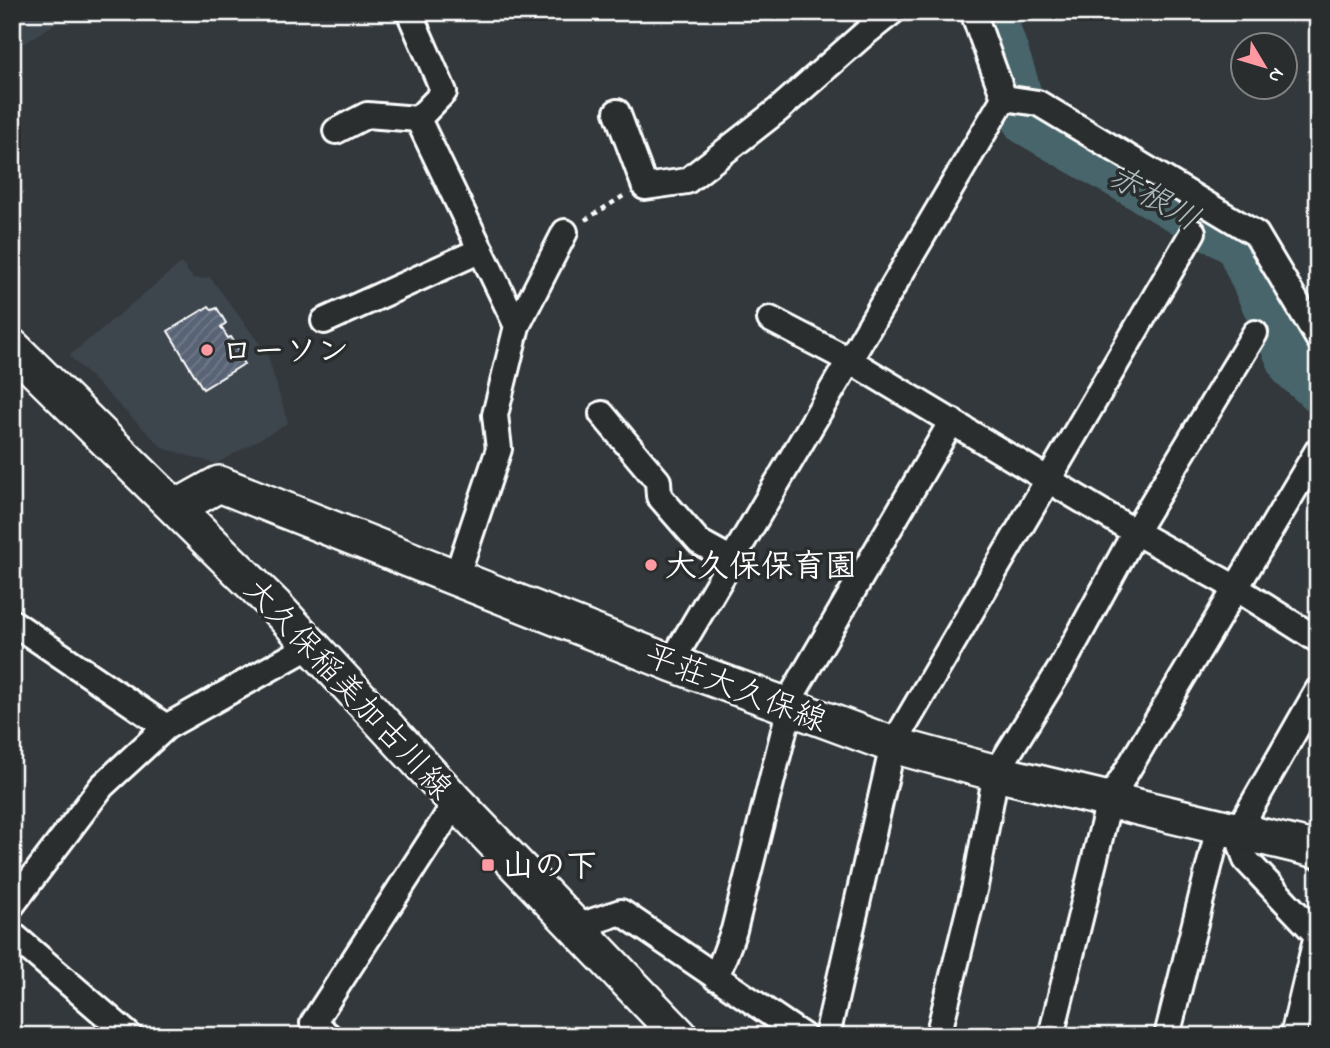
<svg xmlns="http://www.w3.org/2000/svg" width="1330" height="1048" viewBox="0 0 1330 1048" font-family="'Indie Flower','Klee One',sans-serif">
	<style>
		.built { fill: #3e454d }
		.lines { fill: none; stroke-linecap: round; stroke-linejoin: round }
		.river { stroke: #47656b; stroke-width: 46 }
		.building { fill: url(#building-hatch); stroke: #fff; stroke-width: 2 }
		.street-casing { stroke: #fff; stroke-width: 30 }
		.secondary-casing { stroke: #fff; stroke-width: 40 }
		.path { stroke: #fff; stroke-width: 4.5; stroke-dasharray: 5 5; stroke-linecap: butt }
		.street { stroke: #2a2d2e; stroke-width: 24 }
		.secondary { stroke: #2a2d2e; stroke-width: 35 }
		.poi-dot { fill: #ff9aa2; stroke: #2a2d2e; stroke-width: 2.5 }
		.labels { text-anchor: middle; stroke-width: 7; stroke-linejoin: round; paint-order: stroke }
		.poi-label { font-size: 32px; font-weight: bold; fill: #fff; stroke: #2a2d2e; text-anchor: start }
		.street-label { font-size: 32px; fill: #fff; stroke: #2a2d2e }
		.water-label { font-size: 33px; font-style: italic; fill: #acbabc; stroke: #2a2d2e }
	</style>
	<defs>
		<pattern id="building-hatch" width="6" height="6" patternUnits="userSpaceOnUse" patternTransform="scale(1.75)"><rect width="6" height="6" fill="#586374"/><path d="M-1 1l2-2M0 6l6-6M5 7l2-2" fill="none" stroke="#717a89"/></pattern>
	</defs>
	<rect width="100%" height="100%" fill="#33383c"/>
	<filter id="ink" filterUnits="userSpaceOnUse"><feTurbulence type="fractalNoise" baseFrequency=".0143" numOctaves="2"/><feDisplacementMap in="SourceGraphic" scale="14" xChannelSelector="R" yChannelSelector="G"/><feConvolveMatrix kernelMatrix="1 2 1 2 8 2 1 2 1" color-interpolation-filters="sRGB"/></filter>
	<g filter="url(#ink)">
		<!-- built -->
		<path class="built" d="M 12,12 L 73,12 L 19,47 L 12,40 Z
			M 181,263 L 193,278 L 202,279 L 210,277 L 267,353 L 288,423 L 216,464 L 163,448 L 69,356 Z"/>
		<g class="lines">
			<!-- river -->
			<path class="river" d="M 992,12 L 1014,78 L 1026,122 L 1238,244 L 1293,367 L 1318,389"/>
		</g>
		<!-- building -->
		<path class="building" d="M 209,306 L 212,310 L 217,308 L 226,323 L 221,327 L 228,338 L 231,337 L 244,358 L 241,360 L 244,364 L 203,389 L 168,331 Z"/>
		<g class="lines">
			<defs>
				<path id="street" d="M 409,12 L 444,92 L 418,119 L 517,326 L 495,415 L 499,449 L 456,578
					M 1004,98 L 1038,103 L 1256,234 L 1318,338
					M 617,112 L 645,187 L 687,181 L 778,110 L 863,35 L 892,12
					M 336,131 L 367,115 L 418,119
					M 770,319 L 849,360 L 1135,532 L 1236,588 L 1318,640
					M 324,321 L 481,250
					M 517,326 L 565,232
					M 602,414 L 658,481 L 659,496 L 699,542 L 732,560
					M 12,622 L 166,727 L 312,645
					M 671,663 L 1004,98 L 973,12
					M 1318,690 L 1237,832 L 1246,860 L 1318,936
					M 12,905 L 102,786 L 166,727
					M 576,927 L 621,912 L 803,1036
					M 12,934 L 130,1036
					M 716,978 L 734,930 L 786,723 L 785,707 L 952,421
					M 329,1036 L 313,1023 L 456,802
					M 827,1036 L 893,745 L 1193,232
					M 938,1036 L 975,886 L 996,773 L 1061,668 L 1135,532 L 1255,333
					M 1051,1036 L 1109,801 L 1318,450
					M 1167,1036 L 1219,827
					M 1293,1036 L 1317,935"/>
				<path id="secondary" d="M 12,347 L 275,606 L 456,802 L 680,1036
					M 176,508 L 219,484 L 671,663 L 893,745 L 996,773 L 1318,850"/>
			</defs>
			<!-- street casing -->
			<use href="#street" class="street-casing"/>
			<!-- secondary casing -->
			<use href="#secondary" class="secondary-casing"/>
			<!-- path -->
			<path class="path" d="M 585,220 L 625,195"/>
			<!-- street -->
			<use href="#street" class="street"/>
			<!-- secondary -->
			<use href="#secondary" class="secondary"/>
		</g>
	</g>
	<!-- markers -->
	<g class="poi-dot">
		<circle cx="207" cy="350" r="7"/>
		<circle cx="651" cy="565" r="7"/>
		<rect x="481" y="858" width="14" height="14" rx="3.5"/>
	</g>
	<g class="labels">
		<!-- poi labels -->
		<g class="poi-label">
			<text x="221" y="361">ローソン</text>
			<text x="665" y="576">大久保保育園</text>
			<text x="502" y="876">山の下</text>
		</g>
		<!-- street labels -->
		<g class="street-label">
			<text transform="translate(736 687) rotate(21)" y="11">平荘大久保線</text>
			<text transform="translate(349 688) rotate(47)" y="11">大久保稲美加古川線</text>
		</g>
		<!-- water labels -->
		<g class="water-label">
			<text transform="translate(1155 196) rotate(30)" y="12">赤根川</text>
		</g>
	</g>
	<!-- margin -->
	<rect width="1330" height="1048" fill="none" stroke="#2a2d2e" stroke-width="42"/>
	<rect x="21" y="21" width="1288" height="1006" fill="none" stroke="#fff" stroke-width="2.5" filter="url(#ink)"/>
	<!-- north arrow -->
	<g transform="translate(1264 66) rotate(128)"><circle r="33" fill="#2a2d2e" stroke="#7f8182" stroke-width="2"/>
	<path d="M0-5L12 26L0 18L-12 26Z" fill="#ff9aa2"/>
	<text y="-10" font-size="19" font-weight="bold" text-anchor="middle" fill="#ffffff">N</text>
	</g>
</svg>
